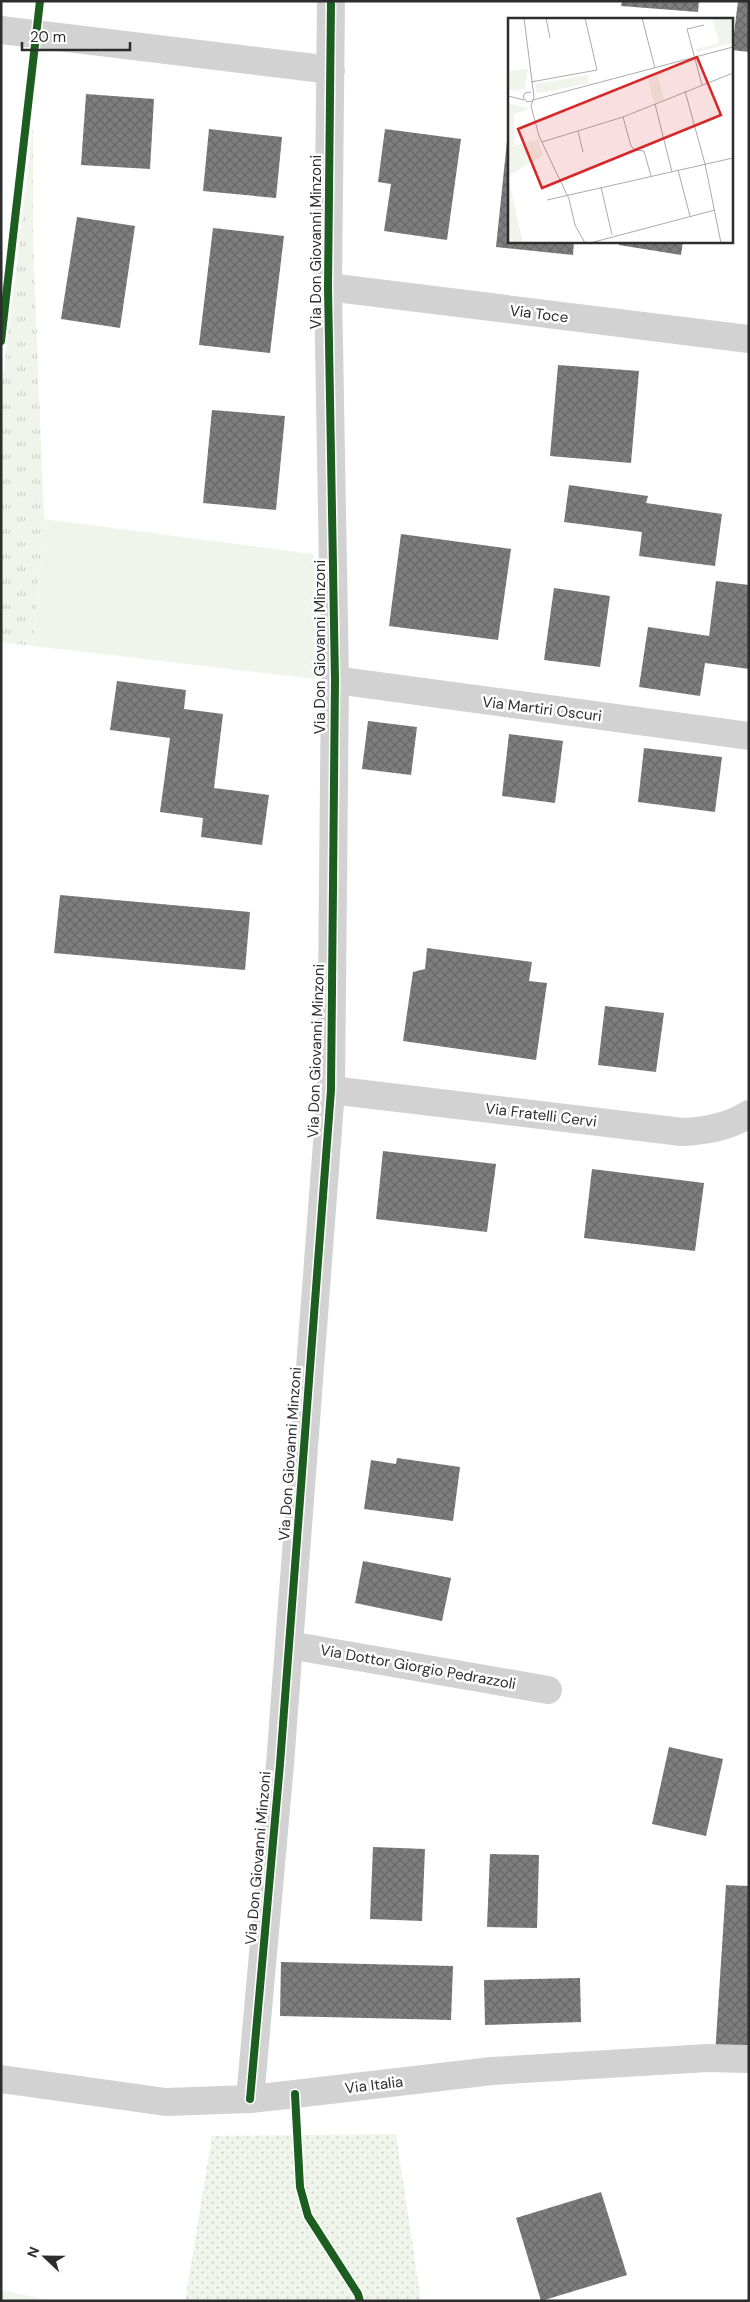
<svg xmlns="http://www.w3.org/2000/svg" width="750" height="2302" viewBox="0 0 750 2302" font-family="'DM Sans',sans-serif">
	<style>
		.grass { fill: url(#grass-tufts) }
		.park { fill: url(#park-dots) }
		.garden { fill: #f0f5eb }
		.building { fill: url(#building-cross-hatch) }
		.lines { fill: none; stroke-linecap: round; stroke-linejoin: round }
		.path { stroke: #d2d2d2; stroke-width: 3; stroke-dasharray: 2.5 2.5; stroke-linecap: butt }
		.minor { stroke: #d2d2d2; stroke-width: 28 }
		.cycleway-casing { stroke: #fff; stroke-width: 11 }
		.cycleway { stroke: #1b5e20; stroke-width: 8 }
		.labels { text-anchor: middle; stroke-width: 5; stroke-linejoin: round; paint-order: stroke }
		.street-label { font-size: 15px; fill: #2d2d2d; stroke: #fff }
		.inset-road { fill: none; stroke: #ababab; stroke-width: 1 }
		.view { fill: #d62828; fill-opacity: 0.15; stroke: #d62828; stroke-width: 2.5 }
		.inset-edge { fill: none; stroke: #2d2d2d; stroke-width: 2.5 }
	</style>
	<defs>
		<pattern id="grass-tufts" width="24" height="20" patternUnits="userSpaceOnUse" patternTransform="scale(1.25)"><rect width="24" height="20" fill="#f0f5eb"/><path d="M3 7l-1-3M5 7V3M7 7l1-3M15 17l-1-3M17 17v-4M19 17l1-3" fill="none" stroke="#ced2ca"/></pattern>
		<pattern id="park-dots" width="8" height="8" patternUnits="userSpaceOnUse" patternTransform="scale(1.25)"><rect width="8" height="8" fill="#f0f5eb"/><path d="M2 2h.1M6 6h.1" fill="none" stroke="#ced2ca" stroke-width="1.8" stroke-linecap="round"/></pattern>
		<pattern id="building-cross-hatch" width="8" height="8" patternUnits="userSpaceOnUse" patternTransform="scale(1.25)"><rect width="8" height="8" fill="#7e7e7e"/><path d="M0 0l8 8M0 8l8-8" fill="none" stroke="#686868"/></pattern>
	</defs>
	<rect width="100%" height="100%" fill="#fff"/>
	<!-- grass -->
	<path class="grass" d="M 33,126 L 33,241 L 44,519 L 33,646 L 1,642 L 1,394 Z"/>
	<!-- park -->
	<path class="park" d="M 396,2134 L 421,2301 L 185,2301 L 212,2136 Z"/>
	<!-- garden -->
	<path class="garden" d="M 44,519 L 314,554 L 315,679 L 33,646 Z
		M 1,2290 L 52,2301 L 1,2301 Z"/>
	<!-- building -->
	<path class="building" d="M 622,1 L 699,1 L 698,12 L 621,6 Z
		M 738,1 L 749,1 L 749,52 L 732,50 Z
		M 86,94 L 154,99 L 150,169 L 81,165 Z
		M 209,129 L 282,137 L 276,198 L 203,191 Z
		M 385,129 L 461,139 L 447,240 L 384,231 L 391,184 L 378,182 Z
		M 507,141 L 509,241 L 574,241 L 573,255 L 496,247 Z
		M 77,217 L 135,226 L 120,328 L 61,319 Z
		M 213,228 L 284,236 L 270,353 L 199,345 Z
		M 619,241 L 683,241 L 681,255 L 619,245 Z
		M 558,365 L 639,371 L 631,463 L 550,456 Z
		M 212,410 L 285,416 L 276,510 L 203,503 Z
		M 569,485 L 648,496 L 646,503 L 722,514 L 715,566 L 639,556 L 642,532 L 564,522 Z
		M 401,534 L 511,549 L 498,640 L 389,626 Z
		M 716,581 L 749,585 L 749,669 L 705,663 L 700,696 L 639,687 L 648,627 L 709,636 Z
		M 554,588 L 610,596 L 600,667 L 544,660 Z
		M 117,681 L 186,690 L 184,709 L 223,714 L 214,788 L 269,795 L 262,845 L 201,837 L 203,818 L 160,812 L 170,738 L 110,730 Z
		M 368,721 L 417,727 L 411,775 L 362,769 Z
		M 509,734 L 563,741 L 555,803 L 502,796 Z
		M 644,748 L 722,757 L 715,812 L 638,802 Z
		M 60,895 L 250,912 L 245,970 L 54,953 Z
		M 427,948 L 532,962 L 529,981 L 547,983 L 536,1060 L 403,1041 L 413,972 L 425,969 Z
		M 605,1006 L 664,1013 L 656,1072 L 598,1065 Z
		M 383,1151 L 496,1164 L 487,1232 L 376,1219 Z
		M 592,1169 L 704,1183 L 695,1251 L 584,1238 Z
		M 397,1458 L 460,1467 L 453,1521 L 364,1509 L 371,1460 L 396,1464 Z
		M 363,1561 L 451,1578 L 442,1621 L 355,1603 Z
		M 669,1747 L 723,1759 L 706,1836 L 652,1824 Z
		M 373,1847 L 425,1849 L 422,1921 L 370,1919 Z
		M 490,1854 L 539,1855 L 537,1928 L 487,1927 Z
		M 726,1885 L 749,1886 L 749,2057 L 715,2055 Z
		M 281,1962 L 453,1966 L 451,2020 L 280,2016 Z
		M 580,1978 L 581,2022 L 485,2025 L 484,1980 Z
		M 601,2192 L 627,2275 L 541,2301 L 516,2218 Z"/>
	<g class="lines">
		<!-- path -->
		<path class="path" d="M 1,272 L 10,273"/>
		<!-- minor -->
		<path class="minor" d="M 1,30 L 331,70
			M 328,287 L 749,339
			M 335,680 L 749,736
			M 331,1090 L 682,1132 C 705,1131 729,1127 749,1114
			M 289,1645 L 548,1690
			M 1,2079 L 166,2102 L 250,2099 L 295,2094 L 492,2071 L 708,2058 L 749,2059
			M 250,2099 L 280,1764 L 331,1090 L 335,680 L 328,287 L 331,1"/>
		<defs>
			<path id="cycleway" d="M 1,341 L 40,1
				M 295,2094 L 300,2187 L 308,2216 L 358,2294 L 360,2301
				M 250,2099 L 280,1764 L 331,1090 L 335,680 L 328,287 L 331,1"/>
		</defs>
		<!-- cycleway casing -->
		<use href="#cycleway" class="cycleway-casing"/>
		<!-- cycleway -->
		<use href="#cycleway" class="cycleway"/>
	</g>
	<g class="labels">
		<!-- street labels -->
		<g class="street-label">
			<text transform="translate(316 242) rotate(-90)" y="5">Via Don Giovanni Minzoni</text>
			<text transform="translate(539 314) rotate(7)" y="5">Via Toce</text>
			<text transform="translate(320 647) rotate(-90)" y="5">Via Don Giovanni Minzoni</text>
			<text transform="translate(542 709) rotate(7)" y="5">Via Martiri Oscuri</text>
			<text transform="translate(316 1051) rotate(-88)" y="5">Via Don Giovanni Minzoni</text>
			<text transform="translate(541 1115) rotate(7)" y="5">Via Fratelli Cervi</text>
			<text transform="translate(290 1454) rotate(-86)" y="5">Via Don Giovanni Minzoni</text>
			<text transform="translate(418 1667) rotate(10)" y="5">Via Dottor Giorgio Pedrazzoli</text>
			<text transform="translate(258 1858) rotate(-85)" y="5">Via Don Giovanni Minzoni</text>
			<text transform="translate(374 2085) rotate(-7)" y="5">Via Italia</text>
		</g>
	</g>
	<!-- overview -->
	<g transform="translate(508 18)">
		<rect width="225" height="225" fill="#fff"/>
		<path d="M 180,45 L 150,58 L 140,61 L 139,57 ZM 20,51 L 17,69 L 9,73 L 0,71 L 0,53 ZM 0,85 L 22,91 L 6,96 L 6,127 L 0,129 Z" fill="#f0f5eb"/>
		<path d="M 204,0 L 224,0 L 225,25 L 189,34 L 188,31 L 211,25 ZM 80,57 L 81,65 L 33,75 L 28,74 L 27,66 ZM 30,122 L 35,137 L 0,158 L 0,129 ZM 0,159 L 15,225 L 0,225 Z" fill="#f0f5eb"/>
		<path d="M 150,58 L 156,81 L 146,85 L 140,62 Z" fill="#f0f5eb"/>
		<path class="inset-road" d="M 16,0 L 26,79 L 23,88 L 31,118 L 61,181 L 67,207 L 77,225M 38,0 L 42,20M 134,0 L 147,50M 23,64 L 89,52 L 77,0M 194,67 L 179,11 L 196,7M 177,73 L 197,146 L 213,225M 23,74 L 17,75 L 15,79 L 19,84 L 24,83M 0,78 L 16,82M 25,82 L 225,29M 147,86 L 164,154M 115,99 L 123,128 L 127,132 L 136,133 L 143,158M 70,113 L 75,134M 34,124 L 115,99 L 225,55M 170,152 L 182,198M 93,169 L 104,217M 39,182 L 225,140M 82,225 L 207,192"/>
		<path class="view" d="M 189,39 L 213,97 L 34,170 L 10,111 Z"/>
		<rect width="225" height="225" class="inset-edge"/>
	</g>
	<!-- border -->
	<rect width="750" height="2302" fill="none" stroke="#2d2d2d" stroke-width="5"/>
	<!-- north arrow -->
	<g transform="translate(45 2257) rotate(292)" stroke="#ffffff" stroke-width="4" paint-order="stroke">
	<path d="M0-4L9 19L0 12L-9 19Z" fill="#2d2d2d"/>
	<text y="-8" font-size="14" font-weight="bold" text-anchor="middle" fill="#2d2d2d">N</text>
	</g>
	<!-- scale -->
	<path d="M22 42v8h108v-8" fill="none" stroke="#2d2d2d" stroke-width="2.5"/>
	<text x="30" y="42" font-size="15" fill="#2d2d2d" stroke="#ffffff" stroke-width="4" paint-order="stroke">20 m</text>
</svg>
